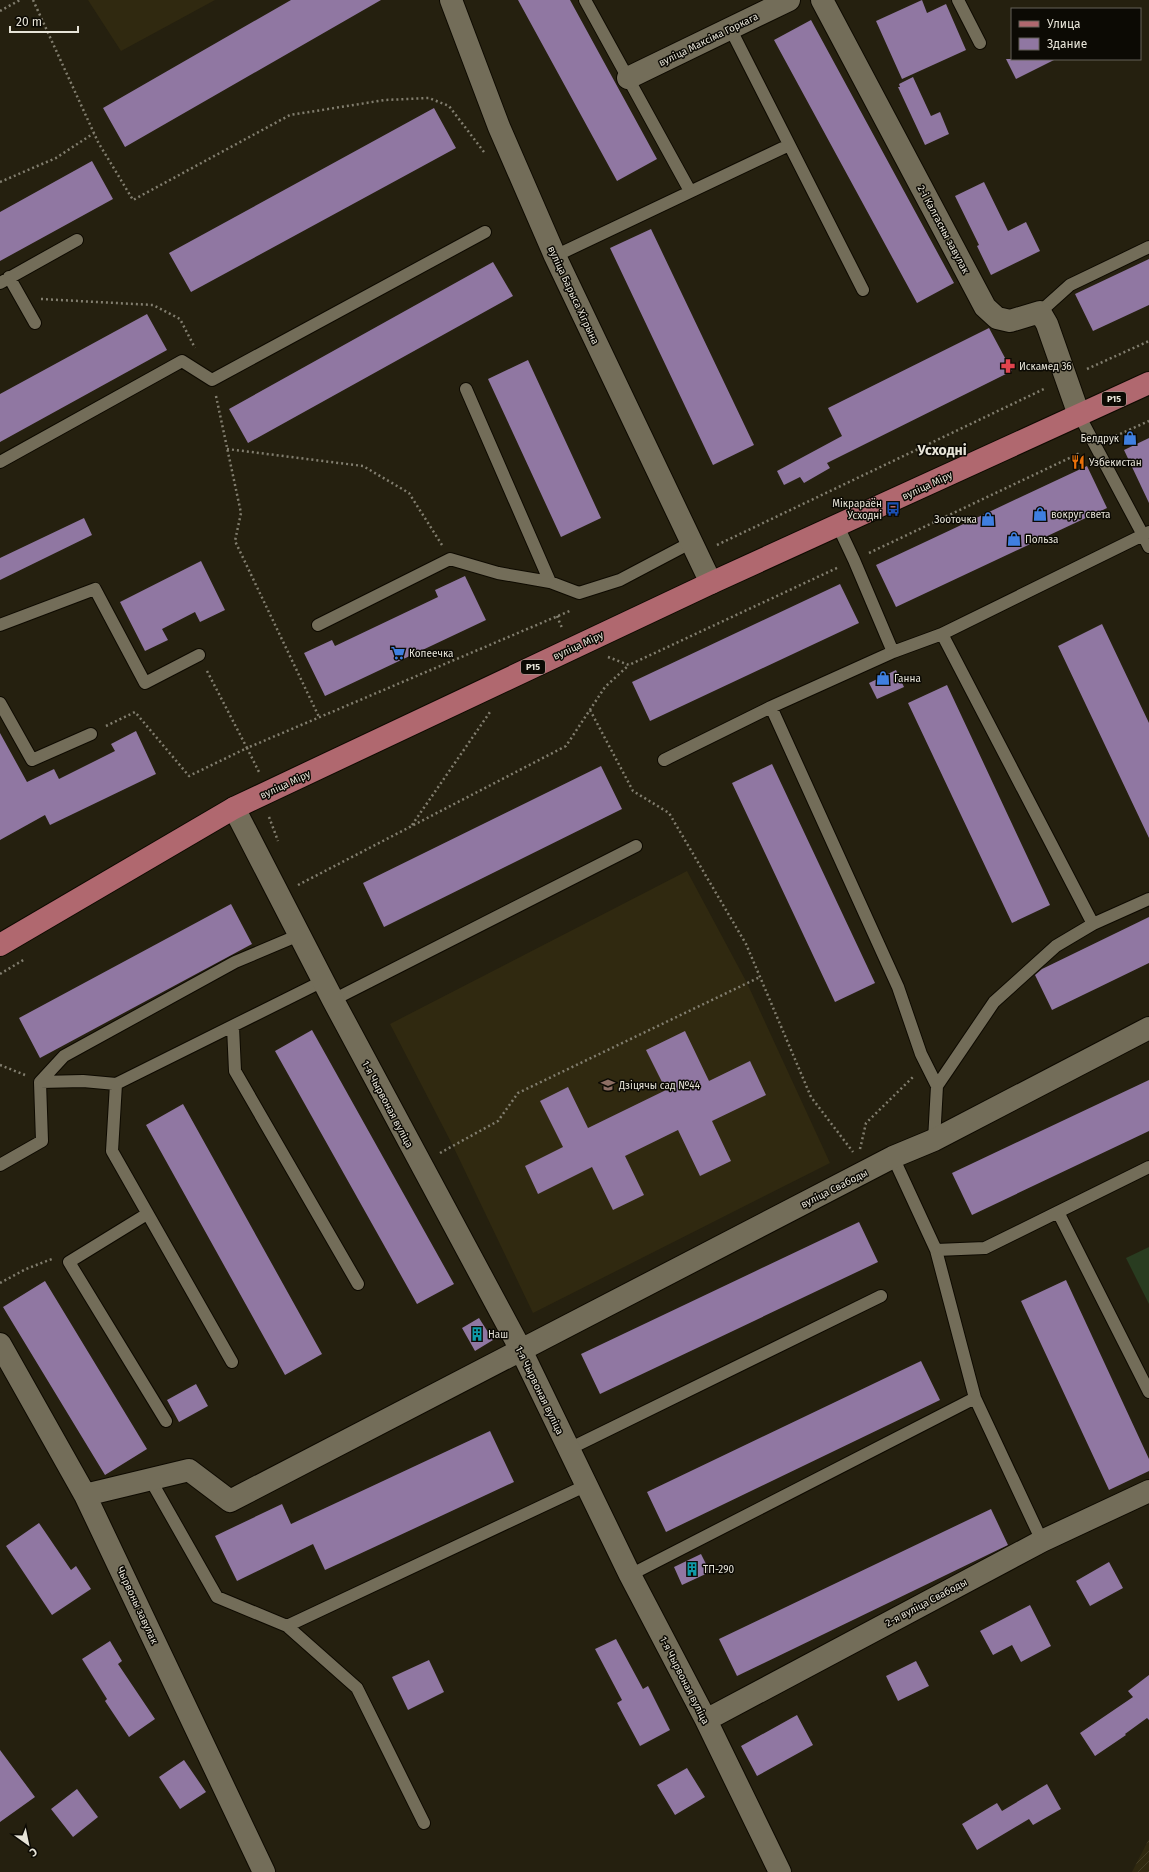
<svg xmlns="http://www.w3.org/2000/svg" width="1149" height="1872" viewBox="0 0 1149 1872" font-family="'Fira Sans',sans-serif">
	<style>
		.built { fill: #302910 }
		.industrial { fill: url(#industrial-furrows) }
		.green { fill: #293c20 }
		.building { fill: #9077a2 }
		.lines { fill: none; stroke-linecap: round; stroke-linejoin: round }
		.lane-casing { stroke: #0e0a00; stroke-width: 14 }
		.street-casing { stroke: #0e0a00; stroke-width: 24 }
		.secondary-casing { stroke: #0e0a00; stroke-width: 24 }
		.primary-casing { stroke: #0e0a00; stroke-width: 24 }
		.path { stroke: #827e6f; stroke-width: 2.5; stroke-dasharray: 2 3; stroke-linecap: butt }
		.lane { stroke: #736d59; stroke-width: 12 }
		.street { stroke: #736d59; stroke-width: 22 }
		.secondary { stroke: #736d59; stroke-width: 22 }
		.primary { stroke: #b0686f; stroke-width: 22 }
		.labels { text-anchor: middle; stroke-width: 3; stroke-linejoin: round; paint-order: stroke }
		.shield { fill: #0c0a04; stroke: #a5a398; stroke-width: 1 }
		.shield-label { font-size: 9px; font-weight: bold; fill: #e7e4d8 }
		.street-label { font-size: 10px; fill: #e7e4d8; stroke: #0c0a04 }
		.poi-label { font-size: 10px; fill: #e7e4d8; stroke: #0c0a04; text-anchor: start }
		.district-label { font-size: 14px; font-weight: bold; fill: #e7e4d8; stroke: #0c0a04 }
	</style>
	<defs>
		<pattern id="industrial-furrows" width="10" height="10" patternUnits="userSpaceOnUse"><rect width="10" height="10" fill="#302910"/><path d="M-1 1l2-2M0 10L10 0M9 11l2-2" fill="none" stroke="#443e27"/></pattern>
	</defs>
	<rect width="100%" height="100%" fill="#25200f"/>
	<!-- built -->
	<path class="built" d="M 88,0 L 215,0 L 121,51 Z
		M 687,871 L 747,983 L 830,1163 L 533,1313 L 453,1146 L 390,1024 Z"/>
	<!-- industrial -->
	<path class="industrial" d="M 1149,1839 L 1149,1872 L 1132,1872 Z"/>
	<!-- green -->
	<path class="green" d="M 1149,1247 L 1149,1304 L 1126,1258 Z"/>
	<!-- building -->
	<path class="building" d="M 291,0 L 381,0 L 125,147 L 103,108 Z
		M 518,0 L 570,0 L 657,159 L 617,181 Z
		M 922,0 L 927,13 L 946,4 L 966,50 L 902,79 L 876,21 Z
		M 811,20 L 954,283 L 917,303 L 774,40 Z
		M 1006,59 L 1056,59 L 1016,79 Z
		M 913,77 L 931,116 L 940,112 L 949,134 L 925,145 L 898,87 L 900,87 L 899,84 Z
		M 434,108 L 456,148 L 191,292 L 169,253 Z
		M 92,161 L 113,199 L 0,261 L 0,212 Z
		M 984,182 L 1008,231 L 1026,222 L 1040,251 L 991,275 L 977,246 L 979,245 L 955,196 Z
		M 651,229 L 754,445 L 713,465 L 610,248 Z
		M 1149,259 L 1149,305 L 1093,331 L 1075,294 Z
		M 493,262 L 513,296 L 248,443 L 229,409 Z
		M 147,314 L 167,350 L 0,442 L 0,394 Z
		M 989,328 L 1012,371 L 827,463 L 830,468 L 804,483 L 800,477 L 784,485 L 777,471 L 842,436 L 828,408 Z
		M 528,360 L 601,518 L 561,537 L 488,379 Z
		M 1149,438 L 1149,503 L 1124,450 Z
		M 1087,466 L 1107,508 L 896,607 L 876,565 Z
		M 84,518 L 92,535 L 0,580 L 0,558 Z
		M 201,561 L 225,610 L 200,622 L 195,612 L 162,629 L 168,640 L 145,651 L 120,602 Z
		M 465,576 L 486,620 L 325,696 L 304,653 L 332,640 L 335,646 L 438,597 L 435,590 Z
		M 840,584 L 859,623 L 650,721 L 632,682 Z
		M 1102,624 L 1149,723 L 1149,838 L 1058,646 Z
		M 896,670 L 904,687 L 877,699 L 869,683 Z
		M 947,685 L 1050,905 L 1012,923 L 908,703 Z
		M 136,731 L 156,774 L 50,825 L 45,815 L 0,840 L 0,733 L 27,782 L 54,769 L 59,779 L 115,751 L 111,744 Z
		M 772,764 L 875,983 L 835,1002 L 732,783 Z
		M 601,766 L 622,809 L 384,927 L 363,883 Z
		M 231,904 L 252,944 L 40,1058 L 19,1018 Z
		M 1149,917 L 1149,963 L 1052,1010 L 1035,975 L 1042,969 Z
		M 312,1030 L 454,1284 L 417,1304 L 275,1051 Z
		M 685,1031 L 709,1081 L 750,1061 L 766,1095 L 712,1121 L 731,1161 L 700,1176 L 678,1130 L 625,1156 L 644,1195 L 613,1210 L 592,1167 L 538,1194 L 525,1166 L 563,1147 L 540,1101 L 568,1087 L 588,1128 L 666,1090 L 646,1050 Z
		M 1149,1080 L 1149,1131 L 972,1215 L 952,1173 Z
		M 183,1104 L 322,1354 L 285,1375 L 146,1125 Z
		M 859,1222 L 878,1262 L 600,1394 L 581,1354 Z
		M 1066,1280 L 1149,1459 L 1149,1471 L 1109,1490 L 1021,1301 Z
		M 45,1281 L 147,1449 L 105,1475 L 3,1307 Z
		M 479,1318 L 493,1340 L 475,1351 L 462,1328 Z
		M 921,1361 L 940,1400 L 666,1532 L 647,1492 Z
		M 196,1384 L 208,1406 L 179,1422 L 167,1400 Z
		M 490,1431 L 514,1482 L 325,1570 L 313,1544 L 237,1581 L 215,1536 L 282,1504 L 291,1524 Z
		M 991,1509 L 1008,1545 L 737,1676 L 719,1639 Z
		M 39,1523 L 71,1570 L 76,1566 L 91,1589 L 52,1615 L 6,1546 Z
		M 701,1554 L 710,1572 L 682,1585 L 674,1567 Z
		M 1109,1562 L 1123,1588 L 1090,1606 L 1076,1581 Z
		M 1030,1605 L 1051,1646 L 1021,1662 L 1012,1645 L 993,1655 L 980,1631 Z
		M 616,1639 L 643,1689 L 648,1686 L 670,1730 L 640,1746 L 617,1703 L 622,1700 L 595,1649 Z
		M 110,1641 L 122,1661 L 118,1664 L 155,1719 L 129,1737 L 105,1701 L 107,1699 L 82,1659 Z
		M 429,1660 L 444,1692 L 408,1710 L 392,1677 Z
		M 916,1661 L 929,1686 L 898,1701 L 886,1676 Z
		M 1149,1675 L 1149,1720 L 1147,1718 L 1125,1734 L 1126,1735 L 1095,1756 L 1080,1733 L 1133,1697 L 1128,1691 Z
		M 797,1715 L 813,1745 L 757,1776 L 741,1746 Z
		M 0,1750 L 35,1797 L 0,1822 Z
		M 184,1760 L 206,1792 L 180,1809 L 159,1777 Z
		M 687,1768 L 705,1797 L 675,1815 L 657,1785 Z
		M 1047,1784 L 1061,1809 L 1033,1825 L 1029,1819 L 977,1850 L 962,1824 L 997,1803 L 1002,1811 Z
		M 77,1789 L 98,1817 L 73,1837 L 51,1809 Z"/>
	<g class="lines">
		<defs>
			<path id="lane" d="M 585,0 L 690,191
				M 958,0 L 980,43
				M 730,28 L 863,290
				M 555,256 L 789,145
				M 9,277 L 35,323
				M 0,283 L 77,240
				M 1040,312 L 1070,285 L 1149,247
				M 466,389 L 550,582 L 579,593 L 620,580 L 692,542
				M 0,462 L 182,361 L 212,380 L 485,232
				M 838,526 L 854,560 L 893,652
				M 1149,532 L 1143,535 L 1149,547
				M 0,625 L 95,589 L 145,683 L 199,655
				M 318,625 L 450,559 L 498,573 L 550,582
				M 942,634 L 1093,924
				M 0,703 L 32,760 L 91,734
				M 771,707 L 898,987 L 921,1054 L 937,1086
				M 664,760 L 771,707 L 893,652 L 942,634 L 1143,535 L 1079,415
				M 333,1000 L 636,846
				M 233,1027 L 235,1071 L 358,1284
				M 40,1082 L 64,1056 L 235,962 L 299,935
				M 116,1084 L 112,1151 L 232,1362
				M 934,1140 L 937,1086 L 994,1002 L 1056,946 L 1093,924 L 1149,899
				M 893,1157 L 936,1250 L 975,1398 L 1042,1541
				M 0,1165 L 42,1141 L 40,1082 L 83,1081 L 116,1084 L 323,981
				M 1058,1212 L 1149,1392
				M 147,1214 L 69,1262 L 166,1421
				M 936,1250 L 985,1248 L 1149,1167
				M 569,1449 L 881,1296
				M 150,1479 L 217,1597 L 287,1626 L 357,1688 L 424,1823
				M 630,1575 L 975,1398
				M 287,1626 L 587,1485"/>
			<path id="street" d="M 822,0 L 985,307 L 997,318 L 1010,321 L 1040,312 L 1047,324 L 1079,415
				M 628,78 L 789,0
				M 234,808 L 333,1000 L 521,1350 L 630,1575 L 706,1720 L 780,1872
				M 0,1344 L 85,1495 L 264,1872
				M 85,1495 L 189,1470 L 230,1501 L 893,1157 L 934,1140 L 1149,1028
				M 706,1720 L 1042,1541 L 1149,1491"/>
			<path id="secondary" d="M 451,0 L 499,127 L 555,256 L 711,583"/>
			<path id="primary" d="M 0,945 L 234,808 L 711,583 L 1149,383"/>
		</defs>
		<!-- lane casing -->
		<use href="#lane" class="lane-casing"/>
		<!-- street casing -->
		<use href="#street" class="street-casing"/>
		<!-- secondary casing -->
		<use href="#secondary" class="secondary-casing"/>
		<!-- primary casing -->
		<use href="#primary" class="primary-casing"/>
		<!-- path -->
		<path class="path" d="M 33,0 L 98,142 L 133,200 L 290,115 L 385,100 L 429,98 L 449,106 L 484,152
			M 0,11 L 20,0
			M 0,182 L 56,158 L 94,133
			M 41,299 L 153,305 L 180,319 L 195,348
			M 1087,369 L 1149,341
			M 216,396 L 241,513 L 235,541 L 319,717
			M 1111,438 L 1149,421
			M 227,449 L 363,466 L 409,493 L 442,545
			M 717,545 L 1046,388
			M 869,553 L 1080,453
			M 557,616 L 562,628
			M 608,657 L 629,665 L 839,567
			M 207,671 L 247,748 L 572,610
			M 590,710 L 633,791 L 669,813 L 746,944 L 811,1097 L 853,1152
			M 106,726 L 135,712 L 189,776 L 247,748 L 259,772
			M 269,817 L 278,841
			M 412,825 L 490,712
			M 298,885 L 566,746 L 605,687 L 629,665
			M 0,974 L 25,959
			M 0,1065 L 25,1075
			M 860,1149 L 866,1123 L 913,1077
			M 440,1153 L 498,1121 L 518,1093 L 760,977
			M 0,1283 L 26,1269 L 52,1259"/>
		<!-- lane -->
		<use href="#lane" class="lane"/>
		<!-- street -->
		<use href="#street" class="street"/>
		<!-- secondary -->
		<use href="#secondary" class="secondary"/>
		<!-- primary -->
		<use href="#primary" class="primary"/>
	</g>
	<!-- icons -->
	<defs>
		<symbol id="pharmacy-bare" viewBox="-9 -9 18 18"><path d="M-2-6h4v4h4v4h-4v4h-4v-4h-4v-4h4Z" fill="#e0444e" stroke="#0c0a04" stroke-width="2.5" paint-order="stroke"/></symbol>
		<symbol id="shop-bare" viewBox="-9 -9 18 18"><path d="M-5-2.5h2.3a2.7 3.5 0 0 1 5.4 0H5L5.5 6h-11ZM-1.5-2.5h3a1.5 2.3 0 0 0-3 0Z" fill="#3f7fe0" stroke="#0c0a04" stroke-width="2.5" paint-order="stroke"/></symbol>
		<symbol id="restaurant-bare" viewBox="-9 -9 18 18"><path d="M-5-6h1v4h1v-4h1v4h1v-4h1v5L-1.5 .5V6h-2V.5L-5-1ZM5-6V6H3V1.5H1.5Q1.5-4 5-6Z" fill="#e8710a" stroke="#0c0a04" stroke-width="2.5" paint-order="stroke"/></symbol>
		<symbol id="bus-bare" viewBox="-9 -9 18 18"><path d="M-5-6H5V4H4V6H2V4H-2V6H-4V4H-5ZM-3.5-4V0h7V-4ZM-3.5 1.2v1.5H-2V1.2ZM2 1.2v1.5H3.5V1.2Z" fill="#1a4fb4" stroke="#0c0a04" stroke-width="2.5" paint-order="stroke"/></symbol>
		<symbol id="supermarket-bare" viewBox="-9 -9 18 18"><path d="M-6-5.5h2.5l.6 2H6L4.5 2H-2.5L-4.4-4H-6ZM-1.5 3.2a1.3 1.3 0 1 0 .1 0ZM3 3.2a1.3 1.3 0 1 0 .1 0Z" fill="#3f7fe0" stroke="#0c0a04" stroke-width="2.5" paint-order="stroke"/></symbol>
		<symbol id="school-bare" viewBox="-9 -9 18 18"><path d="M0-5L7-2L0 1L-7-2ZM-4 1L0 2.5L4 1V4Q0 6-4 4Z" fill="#8d6e63" stroke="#0c0a04" stroke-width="2.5" paint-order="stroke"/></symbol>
		<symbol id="building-bare" viewBox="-9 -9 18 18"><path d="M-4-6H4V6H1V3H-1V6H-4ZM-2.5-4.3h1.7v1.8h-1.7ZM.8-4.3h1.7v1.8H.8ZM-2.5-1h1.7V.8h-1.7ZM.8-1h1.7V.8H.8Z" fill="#0f9aa8" stroke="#0c0a04" stroke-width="2.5" paint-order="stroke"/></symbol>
	</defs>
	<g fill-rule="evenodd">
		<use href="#pharmacy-bare" x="998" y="356" width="20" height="20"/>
		<use href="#shop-bare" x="1120" y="428" width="20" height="20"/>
		<use href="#restaurant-bare" x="1068" y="452" width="20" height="20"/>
		<use href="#bus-bare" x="883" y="499" width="20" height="20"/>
		<use href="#shop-bare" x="1030" y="504" width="20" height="20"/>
		<use href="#shop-bare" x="978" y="509" width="20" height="20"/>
		<use href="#shop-bare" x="1004" y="529" width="20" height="20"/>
		<use href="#supermarket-bare" x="388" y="643" width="20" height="20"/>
		<use href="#shop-bare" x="873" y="668" width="20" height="20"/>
		<use href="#school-bare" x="598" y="1075" width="20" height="20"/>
		<use href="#building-bare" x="467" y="1324" width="20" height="20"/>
		<use href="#building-bare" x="682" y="1559" width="20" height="20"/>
	</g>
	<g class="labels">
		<!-- shield labels -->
		<g class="shield">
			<rect x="1102" y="392" width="24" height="14" rx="3"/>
			<rect x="521" y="660" width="24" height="14" rx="3"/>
		</g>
		<g class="shield-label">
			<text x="1114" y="402">Р15</text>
			<text x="533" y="670">Р15</text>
		</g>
		<!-- street labels -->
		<g class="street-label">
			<text transform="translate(708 39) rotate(-26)" y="4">вуліца Максіма Горкага</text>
			<text transform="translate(944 229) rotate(62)" y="4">2-і Калгасны завулак</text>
			<text transform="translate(574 295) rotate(65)" y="4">вуліца Барыса Хігрына</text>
			<text transform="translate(927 485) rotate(-25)" y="4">вуліца Міру</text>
			<text transform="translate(578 645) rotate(-25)" y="4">вуліца Міру</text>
			<text transform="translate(285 784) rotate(-25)" y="4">вуліца Міру</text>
			<text transform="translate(388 1104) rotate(62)" y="4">1-я Чырвоная вуліца</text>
			<text transform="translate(834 1188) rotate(-27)" y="4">вуліца Свабоды</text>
			<text transform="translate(540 1390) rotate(64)" y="4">1-я Чырвоная вуліца</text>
			<text transform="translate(926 1602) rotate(-28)" y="4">2-я вуліца Свабоды</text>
			<text transform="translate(138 1605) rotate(65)" y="4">Чырвоны завулак</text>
			<text transform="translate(685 1680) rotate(63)" y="4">1-я Чырвоная вуліца</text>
		</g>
		<!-- poi labels -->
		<g class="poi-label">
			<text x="1019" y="370">Искамед 36</text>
			<text x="1119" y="442" text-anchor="end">Белдрук</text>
			<text x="1089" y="466">Узбекистан</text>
			<text x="882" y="507" text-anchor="end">Мікрараён<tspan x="882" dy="12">Усходні</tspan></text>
			<text x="1051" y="518">вокруг света</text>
			<text x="977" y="523" text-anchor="end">Зооточка</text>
			<text x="1025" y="543">Польза</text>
			<text x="409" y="657">Копеечка</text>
			<text x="894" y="682">Ганна</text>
			<text x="619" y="1089">Дзіцячы сад №44</text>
			<text x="488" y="1338">Наш</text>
			<text x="703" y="1573">ТП-290</text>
		</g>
		<!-- district labels -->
		<g class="district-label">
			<text x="942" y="455">Усходні</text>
		</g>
	</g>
	<!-- legend -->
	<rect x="1011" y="8" width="130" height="52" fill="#0c0a04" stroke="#646159"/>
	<rect x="1019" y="21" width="20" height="6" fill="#b0686f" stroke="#646159"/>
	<text x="1047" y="28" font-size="12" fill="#e7e4d8">Улица</text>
	<rect x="1019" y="38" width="20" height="12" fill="#9077a2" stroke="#646159"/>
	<text x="1047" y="48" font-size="12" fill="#e7e4d8">Здание</text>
	<!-- north arrow -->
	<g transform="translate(28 1844) rotate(147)" stroke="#0c0a04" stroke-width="3" paint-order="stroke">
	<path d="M0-3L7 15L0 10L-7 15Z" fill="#e7e4d8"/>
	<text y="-6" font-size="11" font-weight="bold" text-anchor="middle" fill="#e7e4d8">С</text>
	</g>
	<!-- scale -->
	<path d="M10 26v6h68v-6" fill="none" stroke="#e7e4d8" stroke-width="2"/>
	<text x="16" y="26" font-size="12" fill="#e7e4d8" stroke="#0c0a04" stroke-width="3" paint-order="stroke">20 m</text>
</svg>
